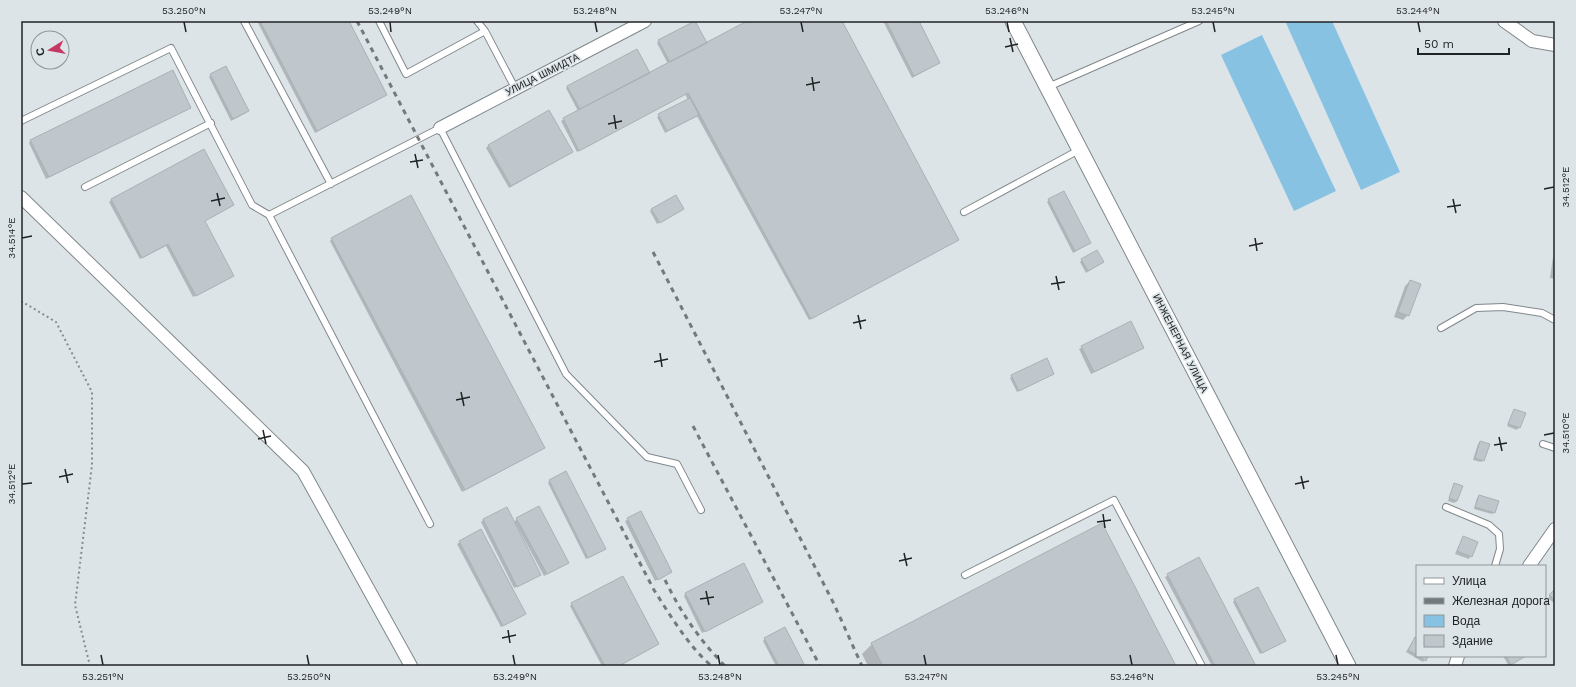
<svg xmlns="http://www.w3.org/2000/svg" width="1576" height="687" viewBox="0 0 1576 687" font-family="'Work Sans',sans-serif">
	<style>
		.water { fill: #88c2e3 }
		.shadow { fill: #0003 }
		.building { fill: #c0c7cc; stroke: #aab1b5 }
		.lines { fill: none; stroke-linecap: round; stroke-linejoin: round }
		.service-casing { stroke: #81888c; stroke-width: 8 }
		.minor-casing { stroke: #81888c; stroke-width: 14 }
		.tertiary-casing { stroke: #81888c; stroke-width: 17 }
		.path { stroke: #868c8e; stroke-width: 2; stroke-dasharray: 2 3; stroke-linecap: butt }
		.service { stroke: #fff; stroke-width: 6 }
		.minor { stroke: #fff; stroke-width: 12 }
		.tertiary { stroke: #fff; stroke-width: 15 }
		.rail { stroke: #74797c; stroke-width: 3; stroke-dasharray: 5 5; stroke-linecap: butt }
		.ticks { fill: none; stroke: #202324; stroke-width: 1.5 }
		.labels { text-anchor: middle; stroke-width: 3.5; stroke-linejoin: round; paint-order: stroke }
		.street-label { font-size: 10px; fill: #202324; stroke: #dce4e8 }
		.neatline { fill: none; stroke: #202324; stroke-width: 1.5 }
		.ticks-label { font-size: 10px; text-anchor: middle; fill: #202324 }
	</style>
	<rect width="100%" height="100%" fill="#dce4e8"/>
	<!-- water -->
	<path class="water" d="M 1290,21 L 1332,21 L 1400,172 L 1361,190 L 1286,23 Z
		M 1262,35 L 1336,191 L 1294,211 L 1221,55 Z"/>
	<!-- shadow -->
	<path class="shadow" d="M 257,21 L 348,21 L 386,95 L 315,133 Z
		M 749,21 L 841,21 L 958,240 L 809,320 L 697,116 L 665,133 L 657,117 L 688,100 L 685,94 L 577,152 L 561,121 L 578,111 L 566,88 L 568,86 L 649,74 L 668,64 L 657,43 L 659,41 L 706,44 Z
		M 883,21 L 918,21 L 939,63 L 912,78 Z
		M 211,75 L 248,111 L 246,113 L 231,121 L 209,77 Z
		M 190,107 L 46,179 L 29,143 L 31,140 Z
		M 488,146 L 569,154 L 509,188 L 486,148 Z
		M 111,200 L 233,205 L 204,221 L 230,278 L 193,297 L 166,246 L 140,259 L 109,202 Z
		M 1049,200 L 1089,243 L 1087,245 L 1073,253 L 1047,202 Z
		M 652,209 L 681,211 L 657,224 L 650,211 Z
		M 332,239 L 544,448 L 541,450 L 462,492 L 330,241 Z
		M 1555,255 L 1555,279 L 1550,278 L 1553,257 Z
		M 1082,260 L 1103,262 L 1086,273 L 1080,262 Z
		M 1410,281 L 1408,315 L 1403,320 L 1394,317 L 1405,286 Z
		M 1130,323 L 1141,349 L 1091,374 L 1079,349 Z
		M 1053,374 L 1017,392 L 1010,378 L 1012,376 Z
		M 1514,410 L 1519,427 L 1517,430 L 1507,426 Z
		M 1480,442 L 1483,460 L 1481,462 L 1473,460 L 1478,444 Z
		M 550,481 L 602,551 L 586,559 L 548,483 Z
		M 1455,485 L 1457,501 L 1454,503 L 1448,501 L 1453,487 Z
		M 1479,496 L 1494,512 L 1492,514 L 1474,509 L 1477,498 Z
		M 641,512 L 671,572 L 655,581 L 625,521 Z
		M 517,519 L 566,564 L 544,576 L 518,528 L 517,528 L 540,575 L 514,588 L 481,522 L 483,520 L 514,522 Z
		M 480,531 L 522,616 L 501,627 L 457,544 Z
		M 1463,537 L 1477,542 L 1469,559 L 1455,554 Z
		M 1199,559 L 1255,666 L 1212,666 L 1165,577 Z
		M 1555,590 L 1555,604 L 1548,598 Z
		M 686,593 L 760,604 L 702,633 L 684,596 Z
		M 1235,600 L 1282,643 L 1260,654 L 1233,602 Z
		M 572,604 L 658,644 L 619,666 L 602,666 L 570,606 Z
		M 1415,638 L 1417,639 L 1417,656 L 1427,656 L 1423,662 L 1406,652 Z
		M 765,639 L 804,666 L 776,666 L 763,641 Z
		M 872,644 L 1175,666 L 868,666 L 862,654 Z
		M 1503,656 L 1525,656 L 1509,666 Z"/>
	<!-- building -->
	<path class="building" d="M 260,21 L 349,21 L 387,95 L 317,131 Z
		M 695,21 L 707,43 L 670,62 L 658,40 Z
		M 747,21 L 842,21 L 959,240 L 811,319 L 688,93 L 579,151 L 563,118 Z
		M 886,21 L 919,21 L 940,63 L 914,76 Z
		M 637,49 L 650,73 L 580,109 L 567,86 Z
		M 226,66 L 249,111 L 233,119 L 210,74 Z
		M 173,70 L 191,108 L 49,177 L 30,140 Z
		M 690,98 L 699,115 L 667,131 L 658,114 Z
		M 549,110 L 573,152 L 511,186 L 488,145 Z
		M 204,149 L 234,205 L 205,221 L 234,276 L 196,296 L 168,244 L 142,258 L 111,199 Z
		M 1064,191 L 1091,243 L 1075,251 L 1048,199 Z
		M 411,195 L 545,448 L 465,490 L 331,238 Z
		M 676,195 L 684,209 L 660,223 L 651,209 Z
		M 1097,250 L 1104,262 L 1088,271 L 1081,259 Z
		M 1410,280 L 1421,284 L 1409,316 L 1398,312 Z
		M 1131,321 L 1144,348 L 1094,372 L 1081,346 Z
		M 1047,358 L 1054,374 L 1019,391 L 1011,375 Z
		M 1514,409 L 1526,413 L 1520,428 L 1508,424 Z
		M 1480,441 L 1490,444 L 1484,461 L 1475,458 Z
		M 566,471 L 606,549 L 588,558 L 549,480 Z
		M 1454,483 L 1463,486 L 1457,501 L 1449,498 Z
		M 1479,495 L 1499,501 L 1495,513 L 1475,507 Z
		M 539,506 L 569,563 L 547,574 L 516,518 Z
		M 507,507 L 541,575 L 517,587 L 483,519 Z
		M 641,511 L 672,572 L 658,580 L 627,518 Z
		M 1102,523 L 1176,666 L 883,666 L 871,643 Z
		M 481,529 L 526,614 L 503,626 L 459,541 Z
		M 1463,536 L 1478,542 L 1472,557 L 1457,551 Z
		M 1199,557 L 1256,666 L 1215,666 L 1167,574 Z
		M 744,563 L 763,602 L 705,632 L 685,593 Z
		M 623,576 L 659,644 L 619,666 L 605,666 L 571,603 Z
		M 1258,587 L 1286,641 L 1262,653 L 1234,599 Z
		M 1555,589 L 1555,600 L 1549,595 Z
		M 785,627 L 805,666 L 779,666 L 764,638 Z
		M 1415,637 L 1417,638 L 1417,655 L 1408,650 Z
		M 1418,656 L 1428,656 L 1426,661 Z
		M 1506,656 L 1526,656 L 1511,665 Z"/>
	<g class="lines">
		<defs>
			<path id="service" d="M 244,21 L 331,184
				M 379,21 L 406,74 L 485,31
				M 477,21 L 485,31 L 515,88
				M 1048,87 L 1199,21
				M 21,121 L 171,48 L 252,205 L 269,215
				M 85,187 L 211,123
				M 964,212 L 1079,150
				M 1441,328 L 1476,308 L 1503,307 L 1542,313 L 1555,320
				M 1543,444 L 1555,448
				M 1446,507 L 1489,525 L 1499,534 L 1500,549 L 1495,566
				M 430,524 L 269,215 L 440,128 L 566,374 L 647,457 L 677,464 L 701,510
				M 965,575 L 1114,500 L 1202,666"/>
			<path id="minor" d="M 1504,21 L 1532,41 L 1555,45
				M 440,128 L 645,21
				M 21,197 L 303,471 L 411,666
				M 1529,566 L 1555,529
				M 1455,666 L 1458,656"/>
			<path id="tertiary" d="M 1013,21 L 1348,666"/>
		</defs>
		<!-- service casing -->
		<use href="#service" class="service-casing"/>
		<!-- minor casing -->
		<use href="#minor" class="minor-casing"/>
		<!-- tertiary casing -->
		<use href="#tertiary" class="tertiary-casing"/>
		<!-- path -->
		<path class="path" d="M 21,301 L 56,322 L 92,392 L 92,465 L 75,605 L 90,666"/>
		<!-- service -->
		<use href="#service" class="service"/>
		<!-- minor -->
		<use href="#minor" class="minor"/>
		<!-- tertiary -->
		<use href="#tertiary" class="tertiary"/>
		<!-- rail -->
		<path class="rail" d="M 357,21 L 654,590 C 668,612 691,650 712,666
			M 653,252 L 834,604 L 862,666
			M 693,426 L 820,666
			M 665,580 C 680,611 700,641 725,666"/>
	</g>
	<!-- ticks -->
	<path class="ticks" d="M 184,22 L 186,32M 390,22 L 391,32M 595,22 L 597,32M 801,22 L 803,32M 1007,22 L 1009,32M 1213,22 L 1215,32M 1418,22 L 1420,32M 1010,38 L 1013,52M 1005,47 L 1018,44M 812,77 L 814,91M 806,85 L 820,82M 614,115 L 616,129M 608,124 L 622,121M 415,154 L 418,168M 410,162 L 423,160M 1544,189 L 1554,187M 217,193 L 220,206M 1453,199 L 1456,213M 211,201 L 225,198M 1447,207 L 1461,205M 22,238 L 32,236M 1255,238 L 1257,251M 1249,246 L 1263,243M 1056,276 L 1059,290M 1051,284 L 1065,282M 858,315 L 861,329M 853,323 L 866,320M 660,353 L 662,367M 654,362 L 668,359M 461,392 L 464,406M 456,400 L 470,397M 263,430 L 266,444M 1544,435 L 1554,433M 1499,437 L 1502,451M 258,439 L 271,436M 1494,445 L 1507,443M 65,469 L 68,483M 1301,476 L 1304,489M 59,477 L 73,474M 22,484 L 32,483M 1295,484 L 1309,481M 1103,514 L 1105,528M 1097,522 L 1111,520M 904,553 L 907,566M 899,561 L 912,558M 706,591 L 709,605M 700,599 L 714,597M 508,630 L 510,643M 502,638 L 516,635M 101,655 L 103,665M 307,655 L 309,665M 513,655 L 515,665M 718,655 L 720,665M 924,655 L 926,665M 1130,655 L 1132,665M 1336,655 L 1338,665"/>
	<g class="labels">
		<!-- street labels -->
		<g class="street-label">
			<text transform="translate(542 74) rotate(-27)" y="4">УЛИЦА ШМИДТА</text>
			<text transform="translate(1181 343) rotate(63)" y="4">ИНЖЕНЕРНАЯ УЛИЦА</text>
		</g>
	</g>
	<!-- border -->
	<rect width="1576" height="687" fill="none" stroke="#dce4e8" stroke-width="44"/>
	<!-- legend -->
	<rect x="1416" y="565" width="130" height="92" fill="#dce4e8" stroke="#91979a"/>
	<rect x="1424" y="578" width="20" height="6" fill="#ffffff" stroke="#91979a"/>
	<text x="1452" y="585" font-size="12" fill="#202324">Улица</text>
	<rect x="1424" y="598" width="20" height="6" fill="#74797c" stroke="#91979a"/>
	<text x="1452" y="605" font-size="12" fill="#202324">Железная дорога</text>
	<rect x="1424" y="615" width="20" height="12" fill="#88c2e3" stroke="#91979a"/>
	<text x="1452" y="625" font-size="12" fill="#202324">Вода</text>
	<rect x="1424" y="635" width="20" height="12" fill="#c0c7cc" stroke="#91979a"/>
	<text x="1452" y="645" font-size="12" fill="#202324">Здание</text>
	<!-- north arrow -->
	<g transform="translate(50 50) rotate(259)"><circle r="19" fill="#dce4e8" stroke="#91979a"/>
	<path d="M0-3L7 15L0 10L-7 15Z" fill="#c63864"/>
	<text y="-6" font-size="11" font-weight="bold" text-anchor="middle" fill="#202324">С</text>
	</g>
	<!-- scale -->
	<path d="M1418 48v6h91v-6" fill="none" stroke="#202324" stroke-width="2"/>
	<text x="1424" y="48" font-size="12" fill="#202324" stroke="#dce4e8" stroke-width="3" paint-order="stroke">50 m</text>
	<rect x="22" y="22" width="1532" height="643" class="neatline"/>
	<g class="ticks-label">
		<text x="184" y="14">53.250°N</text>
		<text x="390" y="14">53.249°N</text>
		<text x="595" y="14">53.248°N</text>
		<text x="801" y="14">53.247°N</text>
		<text x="1007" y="14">53.246°N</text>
		<text x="1213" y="14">53.245°N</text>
		<text x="1418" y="14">53.244°N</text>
		<text transform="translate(1565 187) rotate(-90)" y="4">34.512°E</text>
		<text transform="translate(11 238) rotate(-90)" y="4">34.514°E</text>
		<text transform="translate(1565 433) rotate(-90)" y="4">34.510°E</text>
		<text transform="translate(11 484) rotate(-90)" y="4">34.512°E</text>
		<text x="103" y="680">53.251°N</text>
		<text x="309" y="680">53.250°N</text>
		<text x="515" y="680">53.249°N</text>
		<text x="720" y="680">53.248°N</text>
		<text x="926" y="680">53.247°N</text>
		<text x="1132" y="680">53.246°N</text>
		<text x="1338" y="680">53.245°N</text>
	</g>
</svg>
